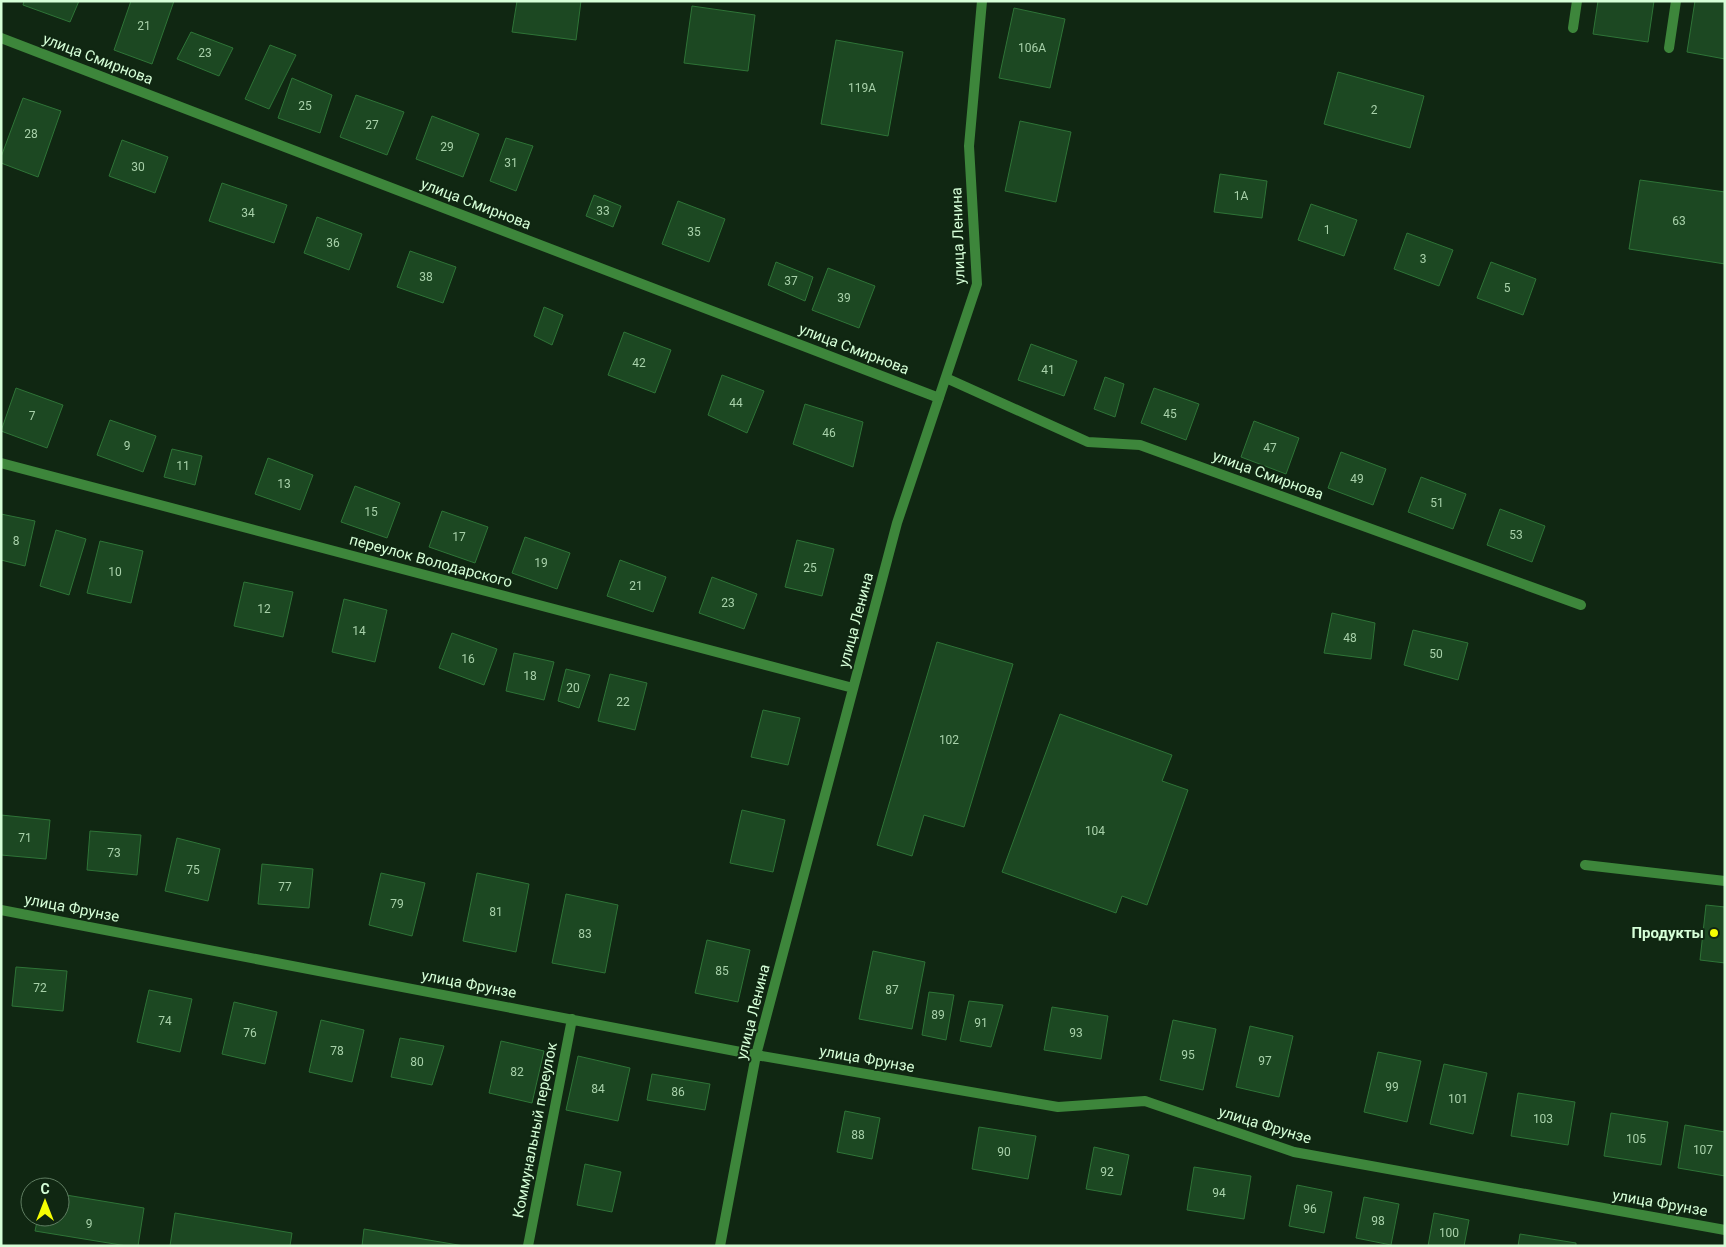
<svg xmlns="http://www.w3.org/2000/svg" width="1726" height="1247" viewBox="0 0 1726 1247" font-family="Roboto,sans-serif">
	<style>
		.building { fill: #1c4822; stroke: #2e7437 }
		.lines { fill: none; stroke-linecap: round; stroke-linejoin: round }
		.service { stroke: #3d863b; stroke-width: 10 }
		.minor { stroke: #3d863b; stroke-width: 10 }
		.poi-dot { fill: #f6fd03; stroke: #102712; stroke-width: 2 }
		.labels { text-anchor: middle; stroke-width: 4; stroke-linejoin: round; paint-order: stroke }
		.number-label { font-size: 12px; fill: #a8d1aa }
		.street-label { font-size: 15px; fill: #d6ffd8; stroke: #102712 }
		.poi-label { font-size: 15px; font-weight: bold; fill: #d6ffd8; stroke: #102712; text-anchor: end }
	</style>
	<rect width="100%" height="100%" fill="#102712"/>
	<!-- building -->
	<path class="building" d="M 24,1 L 79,1 L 70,22 L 23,5 Z
		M 131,1 L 174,1 L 152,64 L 114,50 Z
		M 517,1 L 581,1 L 576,40 L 512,32 Z
		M 1598,1 L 1654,1 L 1648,42 L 1593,34 Z
		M 1695,1 L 1725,1 L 1725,59 L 1687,52 Z
		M 692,6 L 755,15 L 748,71 L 684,63 Z
		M 1014,8 L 1065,19 L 1050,88 L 999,78 Z
		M 191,32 L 233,48 L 219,76 L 177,59 Z
		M 836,40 L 903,52 L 888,136 L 821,124 Z
		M 270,45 L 296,55 L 269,109 L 245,99 Z
		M 1338,72 L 1424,96 L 1410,148 L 1324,124 Z
		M 292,78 L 332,95 L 320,133 L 278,118 Z
		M 356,95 L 404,112 L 387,155 L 340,137 Z
		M 23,98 L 61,111 L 38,177 L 1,163 L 1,157 Z
		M 432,116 L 479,134 L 463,177 L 416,159 Z
		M 1020,121 L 1071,132 L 1056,202 L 1005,191 Z
		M 506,138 L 533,146 L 516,191 L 490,181 Z
		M 122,140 L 168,157 L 155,193 L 109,176 Z
		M 1220,174 L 1267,181 L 1262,218 L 1214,212 Z
		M 1640,180 L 1725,192 L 1725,264 L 1629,249 Z
		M 222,183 L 287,205 L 274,243 L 209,221 Z
		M 594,195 L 621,206 L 613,227 L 586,216 Z
		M 678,201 L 725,219 L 709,262 L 662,244 Z
		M 1311,204 L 1357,220 L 1344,256 L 1298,240 Z
		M 317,217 L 362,234 L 349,270 L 304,253 Z
		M 1407,233 L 1453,250 L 1439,286 L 1394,269 Z
		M 410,251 L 456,267 L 443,303 L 397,287 Z
		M 776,262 L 813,277 L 805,301 L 768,285 Z
		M 1491,262 L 1536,279 L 1523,315 L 1477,298 Z
		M 828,268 L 875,286 L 859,328 L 812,310 Z
		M 544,307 L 563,315 L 552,345 L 534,336 Z
		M 624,332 L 671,350 L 655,393 L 608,375 Z
		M 1031,344 L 1077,361 L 1064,396 L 1018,380 Z
		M 722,375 L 764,391 L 747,433 L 708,415 Z
		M 1105,377 L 1124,384 L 1115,417 L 1094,409 Z
		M 16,388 L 63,405 L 47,448 L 1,431 Z
		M 1154,388 L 1199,404 L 1186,440 L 1141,423 Z
		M 805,404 L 863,422 L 853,467 L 793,444 Z
		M 110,420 L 156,436 L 143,472 L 97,455 Z
		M 1254,421 L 1299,438 L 1286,474 L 1241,457 Z
		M 172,449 L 202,456 L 195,485 L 164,477 Z
		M 1341,452 L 1386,469 L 1373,505 L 1328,488 Z
		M 268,458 L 313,475 L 300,510 L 255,494 Z
		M 1421,477 L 1466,494 L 1453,529 L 1408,512 Z
		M 355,486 L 400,503 L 387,538 L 341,522 Z
		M 1500,509 L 1545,526 L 1532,562 L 1487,545 Z
		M 442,511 L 488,527 L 475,563 L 429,547 Z
		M 1,514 L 35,521 L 25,566 L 1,560 Z
		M 56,530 L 86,539 L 69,595 L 40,586 Z
		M 525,537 L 570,553 L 557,589 L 512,573 Z
		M 797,540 L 834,549 L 822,596 L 785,587 Z
		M 100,541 L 143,551 L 131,603 L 87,593 Z
		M 620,560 L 666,577 L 653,612 L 607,596 Z
		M 712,577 L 757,594 L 744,629 L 699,613 Z
		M 244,582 L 293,592 L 283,637 L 234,626 Z
		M 344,599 L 387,610 L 375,662 L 332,652 Z
		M 1332,613 L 1375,623 L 1371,659 L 1324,653 Z
		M 1413,630 L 1468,643 L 1458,680 L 1404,665 Z
		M 452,633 L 497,649 L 484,685 L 439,668 Z
		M 937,642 L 1013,664 L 964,827 L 924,815 L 912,856 L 877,845 Z
		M 514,653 L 554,662 L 544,700 L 506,691 Z
		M 566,669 L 590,675 L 579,708 L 558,701 Z
		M 610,674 L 647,683 L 635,730 L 598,721 Z
		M 763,710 L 800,718 L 788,765 L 751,757 Z
		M 1060,714 L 1172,755 L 1162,781 L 1188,790 L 1147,905 L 1122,896 L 1116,913 L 1002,872 Z
		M 742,810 L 785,820 L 773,872 L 730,863 Z
		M 1,815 L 50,820 L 46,859 L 1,855 Z
		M 90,831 L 141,835 L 137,875 L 87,870 Z
		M 177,838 L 220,849 L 208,901 L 165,891 Z
		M 262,864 L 313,869 L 309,908 L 258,904 Z
		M 381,873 L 425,883 L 412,936 L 369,925 Z
		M 477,873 L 529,884 L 516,952 L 463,941 Z
		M 566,894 L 618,905 L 605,973 L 552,963 Z
		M 1706,905 L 1725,907 L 1725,963 L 1700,960 Z
		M 707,940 L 750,950 L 738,1002 L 695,993 Z
		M 873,951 L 925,962 L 912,1029 L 859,1019 Z
		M 16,967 L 67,971 L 63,1011 L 12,1006 Z
		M 149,990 L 192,999 L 180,1052 L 137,1042 Z
		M 929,992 L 954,995 L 946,1040 L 922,1035 Z
		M 969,1001 L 1003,1005 L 991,1047 L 960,1041 Z
		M 234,1002 L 277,1012 L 265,1064 L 222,1054 Z
		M 1052,1007 L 1108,1016 L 1101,1059 L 1044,1050 Z
		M 321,1020 L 364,1030 L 352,1082 L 309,1072 Z
		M 1173,1020 L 1216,1029 L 1203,1090 L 1160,1080 Z
		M 1250,1026 L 1293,1036 L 1279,1097 L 1236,1087 Z
		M 400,1038 L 444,1046 L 432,1085 L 391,1077 Z
		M 501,1041 L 544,1051 L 532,1103 L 489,1093 Z
		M 1378,1052 L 1421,1061 L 1407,1122 L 1364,1112 Z
		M 578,1056 L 630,1068 L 618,1121 L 566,1110 Z
		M 1444,1064 L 1487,1073 L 1473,1134 L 1430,1124 Z
		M 652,1074 L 710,1084 L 705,1110 L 647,1100 Z
		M 1518,1093 L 1575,1102 L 1568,1145 L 1511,1136 Z
		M 845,1111 L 880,1118 L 872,1159 L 837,1152 Z
		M 1611,1113 L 1668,1122 L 1661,1165 L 1604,1156 Z
		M 1685,1125 L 1725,1132 L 1725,1176 L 1678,1168 Z
		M 979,1127 L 1036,1136 L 1028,1179 L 972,1169 Z
		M 1094,1147 L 1129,1155 L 1121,1195 L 1086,1189 Z
		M 585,1164 L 621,1172 L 612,1212 L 577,1205 Z
		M 1194,1167 L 1251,1176 L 1244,1219 L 1187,1210 Z
		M 1297,1185 L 1332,1192 L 1324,1233 L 1289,1226 Z
		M 60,1194 L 144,1208 L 138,1246 L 127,1246 L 35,1231 L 38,1217 L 60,1217 Z
		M 1364,1197 L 1399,1204 L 1391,1245 L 1356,1238 Z
		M 175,1213 L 292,1233 L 290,1246 L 170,1246 Z
		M 1434,1213 L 1469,1220 L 1464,1246 L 1428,1246 Z
		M 364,1229 L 464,1246 L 362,1246 Z
		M 1520,1234 L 1576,1243 L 1576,1246 L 1518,1246 Z"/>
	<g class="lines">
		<!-- service -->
		<path class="service" d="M 1573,28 L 1577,1
			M 1669,48 L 1676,1
			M 1585,865 L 1725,881"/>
		<!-- minor -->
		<path class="minor" d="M 1,38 L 939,398
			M 946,378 L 1088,442 L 1140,445 L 1581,605
			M 1,463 L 853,688
			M 1,910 L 756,1055 L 1058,1107 L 1145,1101 L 1294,1152 L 1725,1230
			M 528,1246 L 572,1019
			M 720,1246 L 756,1055 L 897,523 L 977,284 L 969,146 L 982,1"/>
	</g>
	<!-- markers -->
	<circle class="poi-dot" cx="1714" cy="933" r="5"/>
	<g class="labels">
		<!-- number labels -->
		<g class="number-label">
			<text x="144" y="30">21</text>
			<text x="1032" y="52">106А</text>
			<text x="205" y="57">23</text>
			<text x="862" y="92">119А</text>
			<text x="305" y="110">25</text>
			<text x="1374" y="114">2</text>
			<text x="372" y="129">27</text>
			<text x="31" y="138">28</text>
			<text x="447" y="151">29</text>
			<text x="511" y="167">31</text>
			<text x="138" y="171">30</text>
			<text x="1241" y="200">1А</text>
			<text x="603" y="215">33</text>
			<text x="248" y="217">34</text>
			<text x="1679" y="225">63</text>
			<text x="1327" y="234">1</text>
			<text x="694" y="236">35</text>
			<text x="333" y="247">36</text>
			<text x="1423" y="263">3</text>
			<text x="426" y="281">38</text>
			<text x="791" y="285">37</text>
			<text x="1507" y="292">5</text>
			<text x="844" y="302">39</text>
			<text x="639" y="367">42</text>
			<text x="1048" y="374">41</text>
			<text x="736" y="407">44</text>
			<text x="1170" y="418">45</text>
			<text x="32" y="420">7</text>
			<text x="829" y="437">46</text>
			<text x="127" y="450">9</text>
			<text x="1270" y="452">47</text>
			<text x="183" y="470">11</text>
			<text x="1357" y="483">49</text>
			<text x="284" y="488">13</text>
			<text x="1437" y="507">51</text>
			<text x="371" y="516">15</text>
			<text x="1516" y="539">53</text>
			<text x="459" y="541">17</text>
			<text x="16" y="545">8</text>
			<text x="541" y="567">19</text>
			<text x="810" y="572">25</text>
			<text x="115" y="576">10</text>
			<text x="636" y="590">21</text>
			<text x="728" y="607">23</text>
			<text x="264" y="613">12</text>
			<text x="359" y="635">14</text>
			<text x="1350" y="642">48</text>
			<text x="1436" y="658">50</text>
			<text x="468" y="663">16</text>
			<text x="530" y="680">18</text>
			<text x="573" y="692">20</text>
			<text x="623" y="706">22</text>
			<text x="949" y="744">102</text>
			<text x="1095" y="835">104</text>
			<text x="25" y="842">71</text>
			<text x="114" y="857">73</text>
			<text x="193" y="874">75</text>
			<text x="285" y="891">77</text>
			<text x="397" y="908">79</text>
			<text x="496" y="916">81</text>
			<text x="585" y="938">83</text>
			<text x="722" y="975">85</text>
			<text x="40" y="992">72</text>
			<text x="892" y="994">87</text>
			<text x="938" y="1019">89</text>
			<text x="165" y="1025">74</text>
			<text x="981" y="1027">91</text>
			<text x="250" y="1037">76</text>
			<text x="1076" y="1037">93</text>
			<text x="337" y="1055">78</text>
			<text x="1188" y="1059">95</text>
			<text x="1265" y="1065">97</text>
			<text x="417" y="1066">80</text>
			<text x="517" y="1076">82</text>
			<text x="1392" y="1091">99</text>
			<text x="598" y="1093">84</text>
			<text x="678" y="1096">86</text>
			<text x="1458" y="1103">101</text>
			<text x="1543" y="1123">103</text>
			<text x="858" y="1139">88</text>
			<text x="1636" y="1143">105</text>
			<text x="1703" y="1154">107</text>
			<text x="1004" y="1156">90</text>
			<text x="1107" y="1176">92</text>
			<text x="1219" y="1197">94</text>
			<text x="1310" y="1213">96</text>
			<text x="1378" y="1225">98</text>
			<text x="89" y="1228">9</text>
			<text x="1449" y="1237">100</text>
		</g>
		<!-- street labels -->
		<g class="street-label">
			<text transform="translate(98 59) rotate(21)" y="5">улица Смирнова</text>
			<text transform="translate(476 204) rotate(21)" y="5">улица Смирнова</text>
			<text transform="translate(958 236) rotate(-92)" y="5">улица Ленина</text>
			<text transform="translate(854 349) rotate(21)" y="5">улица Смирнова</text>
			<text transform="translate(1268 475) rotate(20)" y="5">улица Смирнова</text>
			<text transform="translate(431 561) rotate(15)" y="5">переулок Володарского</text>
			<text transform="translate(856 620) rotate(-75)" y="5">улица Ленина</text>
			<text transform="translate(72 908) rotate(11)" y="5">улица Фрунзе</text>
			<text transform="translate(469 984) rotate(11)" y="5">улица Фрунзе</text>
			<text transform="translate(753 1012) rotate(-76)" y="5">улица Ленина</text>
			<text transform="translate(867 1059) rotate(10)" y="5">улица Фрунзе</text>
			<text transform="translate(1265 1125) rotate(17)" y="5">улица Фрунзе</text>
			<text transform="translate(535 1130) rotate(-79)" y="5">Коммунальный переулок</text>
			<text transform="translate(1660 1203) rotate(10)" y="5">улица Фрунзе</text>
		</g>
		<!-- poi labels -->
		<g class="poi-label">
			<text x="1704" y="938">Продукты</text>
		</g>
	</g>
	<!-- border -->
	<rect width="1726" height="1247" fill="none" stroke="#d6ffd8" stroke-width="5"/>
	<!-- north arrow -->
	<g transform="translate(45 1202)"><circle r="24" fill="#102712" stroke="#5f7d61"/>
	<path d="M0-4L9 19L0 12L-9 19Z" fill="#f6fd03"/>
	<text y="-8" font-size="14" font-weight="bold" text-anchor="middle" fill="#d6ffd8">С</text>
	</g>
</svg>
